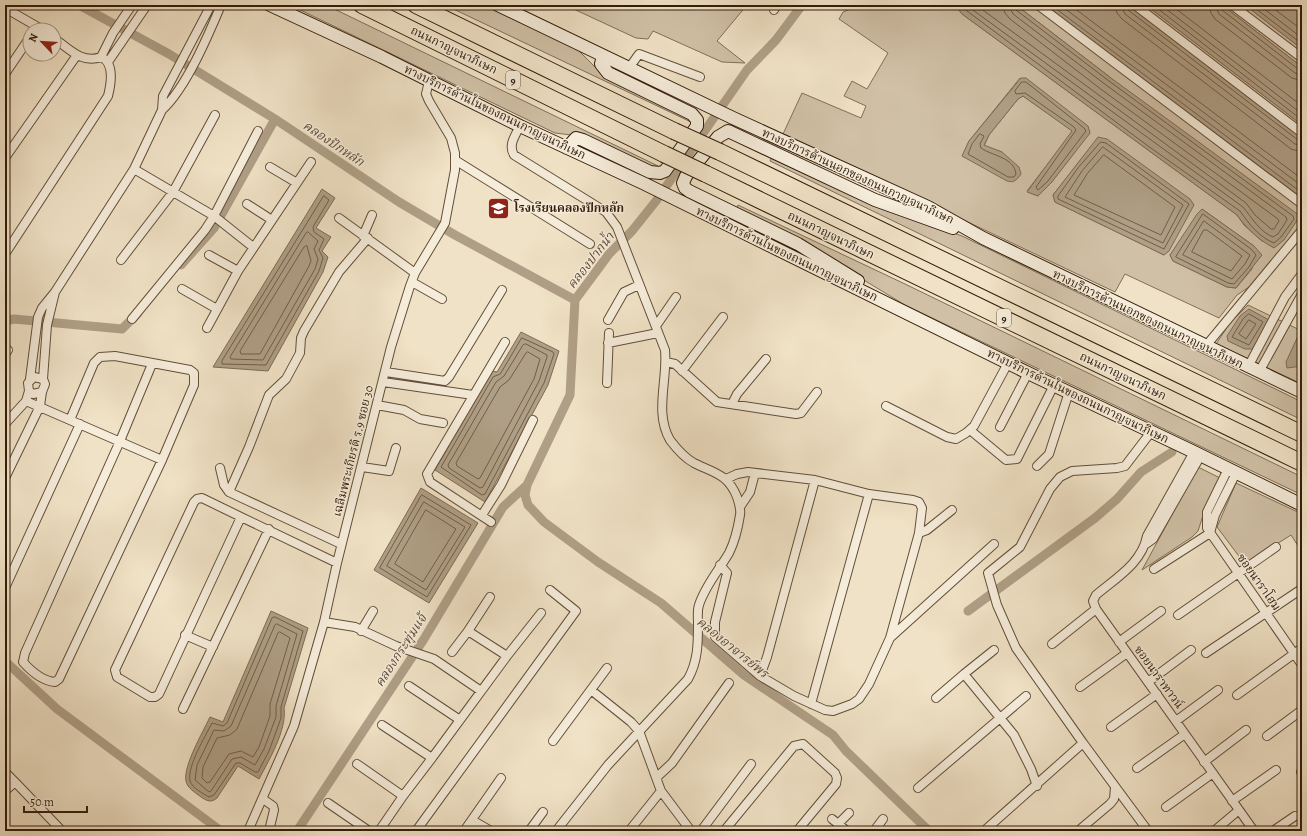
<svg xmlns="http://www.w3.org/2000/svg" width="1307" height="836" viewBox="0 0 1307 836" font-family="Alegreya,'Noto Serif Thai',serif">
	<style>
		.green { fill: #d0c0a6; stroke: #816e58; fill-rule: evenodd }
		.water { fill: #af9f86; stroke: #7d6b54 }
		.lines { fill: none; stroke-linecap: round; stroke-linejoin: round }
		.shore { stroke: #705e48; stroke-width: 1 }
		.canal { stroke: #af9f86; stroke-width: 9 }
		.street-casing { stroke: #624e39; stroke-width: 10 }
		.secondary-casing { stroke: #321c0a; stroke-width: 14 }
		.highway-casing { stroke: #321c0a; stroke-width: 18 }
		.street { stroke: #f5ecda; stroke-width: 8 }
		.secondary { stroke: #f5ecda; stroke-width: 12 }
		.highway { stroke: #f0e2c6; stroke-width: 16 }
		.highway-bridge-casing { stroke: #321c0a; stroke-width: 18; stroke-linecap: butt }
		.highway-bridge { stroke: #f0e2c6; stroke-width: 16 }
		.labels { text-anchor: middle; stroke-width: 3; stroke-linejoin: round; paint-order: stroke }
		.shield { fill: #f5ecda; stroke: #6c5a48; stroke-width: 1 }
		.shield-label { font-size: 11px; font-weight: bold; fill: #321c0a }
		.street-label { font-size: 12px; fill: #321c0a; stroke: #f5ecda }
		.poi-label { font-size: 12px; font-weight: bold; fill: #321c0a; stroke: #f5ecda; text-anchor: start }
		.water-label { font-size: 13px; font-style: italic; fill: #5e4a35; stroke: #f5ecda }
	</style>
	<rect width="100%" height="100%" fill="#f0e2c6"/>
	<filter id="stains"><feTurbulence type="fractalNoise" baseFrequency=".005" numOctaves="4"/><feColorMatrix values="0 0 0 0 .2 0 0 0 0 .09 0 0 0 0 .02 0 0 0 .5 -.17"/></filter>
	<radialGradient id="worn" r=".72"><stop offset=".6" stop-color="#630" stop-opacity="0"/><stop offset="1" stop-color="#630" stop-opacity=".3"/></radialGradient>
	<!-- green -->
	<path class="green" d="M 290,5 L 326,5 L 658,166 L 656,169 L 571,135 L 555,133 Z
		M 445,5 L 483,5 L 577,49 L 601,73 L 688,115 L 691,122 Z
		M 565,5 L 747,5 L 717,41 L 745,63 L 722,62 L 653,31 L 648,39 L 636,38 Z
		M 860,5 L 955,5 L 962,14 L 1237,215 L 1244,225 L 1263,242 L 1111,78 L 1016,5 L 1045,5 L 1302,198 L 1302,225 L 1249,287 L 1237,295 L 1219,318 L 1125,274 L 1115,292 L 783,134 L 802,93 L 861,118 L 866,106 L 844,96 L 852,81 L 867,89 L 888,53 L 839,19 L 843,12 ZM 1020,78 L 1090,132 L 1051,183 L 1038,196 L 1027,191 L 1073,131 L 1023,96 L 1018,99 L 989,135 L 984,146 L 1002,152 L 964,152 L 969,141 ZM 1098,138 L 1164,255 L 1055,202 L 1053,195 ZM 1202,209 L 1254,246 L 1252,269 L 1236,288 L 1227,287 L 1173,261 L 1170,255 Z
		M 1128,5 L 1146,5 L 1302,125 L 1302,138 Z
		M 1222,5 L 1245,5 L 1302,49 L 1302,67 Z
		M 773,155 L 895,211 L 962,236 L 1302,402 L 1302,420 L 770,161 Z
		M 738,205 L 905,284 L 1302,477 L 1302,495 L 905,305 L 819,253 L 735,211 Z
		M 1248,305 L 1302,331 L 1302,384 L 1216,344 L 1230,323 Z
		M 1198,467 L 1220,478 L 1207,503 L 1198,531 L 1192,537 L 1142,570 Z
		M 1236,483 L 1302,514 L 1302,552 L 1291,535 L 1247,563 L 1244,563 L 1217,527 Z"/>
	<!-- water -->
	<path class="water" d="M 955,5 L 1016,5 L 1111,78 L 1300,216 L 1284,240 L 1274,248 C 1259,240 1247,229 1237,215 L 962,14 Z
		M 1045,5 L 1128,5 L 1302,138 L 1302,198 Z
		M 1146,5 L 1222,5 L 1302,67 L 1302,125 Z
		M 1245,5 L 1302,5 L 1302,49 Z
		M 1021,78 L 1026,78 L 1088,126 L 1090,133 L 1051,183 L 1038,196 L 1027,192 L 1072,131 L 1023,96 L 1018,99 L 989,135 L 984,145 L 1002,152 L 1019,167 L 1021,174 C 1017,180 1014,183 1007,181 L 962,156 L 969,141 Z
		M 1098,137 L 1107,139 L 1190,199 L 1194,205 L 1169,251 L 1164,255 L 1055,202 L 1053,195 Z
		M 322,189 L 335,198 L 316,228 L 331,237 L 322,251 L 328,257 L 323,272 L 268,371 L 213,367 Z
		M 1202,209 L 1254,246 L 1262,255 L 1236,288 L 1227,287 L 1173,261 L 1170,255 L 1197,214 Z
		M 1249,309 L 1269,320 L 1253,349 L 1245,349 L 1228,341 L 1227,336 L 1240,316 Z
		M 521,332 L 559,351 L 548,385 L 485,502 L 435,470 L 492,371 L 497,372 Z
		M 1298,336 L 1302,337 L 1302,366 L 1287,368 L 1286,362 Z
		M 421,488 L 478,523 L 429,603 L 374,570 Z
		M 271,611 L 308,628 L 284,708 C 287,730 269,760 259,779 L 238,766 L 217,798 C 211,803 207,801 201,797 C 196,793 187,788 186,781 C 183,766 203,732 210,717 L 223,722 Z"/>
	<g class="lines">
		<!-- shore -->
		<path class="shore" d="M 959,5 L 1148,146 L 1240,211 C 1249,224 1259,237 1274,243 L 1281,237 L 1294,219 L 1293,216 L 1109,81 L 1016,10 L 1014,5
			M 966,5 L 1243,207 C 1252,218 1260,232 1273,237 L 1278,234 L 1287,220 L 1286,217 L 1106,85 L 1013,14 L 1009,5
			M 976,5 L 1246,203 L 1255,215 L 1271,229 L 1274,229 L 1279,221 L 1278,219 L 1102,90 L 1010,19 L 1005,13 L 1003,5
			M 1051,5 L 1302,193
			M 1060,5 L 1302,186
			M 1070,5 L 1302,179
			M 1115,5 L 1117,13 L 1122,19 L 1291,149 L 1302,152
			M 1121,5 L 1125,14 L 1295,144 L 1302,146
			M 1126,5 L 1128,10 L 1298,140 L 1302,141
			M 1153,5 L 1302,120
			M 1161,5 L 1302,114
			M 1171,5 L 1302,106
			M 1209,5 L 1211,13 L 1215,19 L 1292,78 L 1302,81
			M 1215,5 L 1219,14 L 1295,73 L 1302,75
			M 1220,5 L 1222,10 L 1298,69 L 1302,70
			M 1251,5 L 1302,44
			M 1259,5 L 1302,38
			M 1269,5 L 1302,30
			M 1022,82 L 1026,82 L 1084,128 L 1086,131 L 1048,181 L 1038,190 L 1036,187 L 1076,130 L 1074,127 L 1025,93 L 1016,94 L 1015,91 Z
			M 980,134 L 984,136 L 980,144 L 981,148 C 992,156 1014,157 1016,174 L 1014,177 L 1008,177 L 968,154 L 972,144 Z
			M 1101,142 L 1106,143 L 1189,204 L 1164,249 L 1058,199 L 1058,196 L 1078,168 Z
			M 1103,147 L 1183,205 L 1163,243 L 1065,197 L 1082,171 Z
			M 1104,155 L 1175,207 L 1161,235 L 1074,195 L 1087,174 Z
			M 324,196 L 329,200 L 313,227 L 314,232 L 324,239 L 319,250 L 323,258 L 319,271 L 266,365 L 222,364 L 222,361 Z
			M 1203,214 L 1251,249 L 1256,255 L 1249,267 L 1234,284 L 1228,283 L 1176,257 Z
			M 1204,221 L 1250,255 L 1245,264 L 1232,279 L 1183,255 Z
			M 1204,230 L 1207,230 L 1242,256 L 1231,271 L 1192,252 Z
			M 308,232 L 318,241 L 314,249 L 318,259 L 315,269 L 263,360 L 231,359 L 230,357 L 306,233 Z
			M 307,246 L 311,261 L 309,266 L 260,354 L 241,354 L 240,351 L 304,247 Z
			M 1249,314 L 1263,322 L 1249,345 L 1232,337 L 1243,319 Z
			M 1249,320 L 1256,324 L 1246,339 L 1239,334 Z
			M 522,338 L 553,352 L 554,354 L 544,383 L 485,494 L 482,495 L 441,467 L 493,377 L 500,374 Z
			M 526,344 L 547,355 L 547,357 L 539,381 L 483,487 L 480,488 L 449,468 L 448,465 L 496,382 L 504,376 L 523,345 Z
			M 528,352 L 540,359 L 534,379 L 480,478 L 478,479 L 457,466 L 456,463 L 500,387 L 509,380 L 526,353 Z
			M 422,495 L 471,525 L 427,597 L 380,568 Z
			M 424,502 L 465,527 L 426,590 L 387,566 Z
			M 426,510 L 456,529 L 423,582 L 395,564 Z
			M 275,617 L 303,631 L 281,707 L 281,718 L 269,751 L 258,772 L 255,772 L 240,763 L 236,763 L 214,795 L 209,797 C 204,794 192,788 190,781 C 187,766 205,737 212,723 L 223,726 L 227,723 L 272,618 Z
			M 277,624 L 297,634 L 276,706 L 276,717 L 264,749 L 255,765 L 241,757 L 232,759 L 211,791 L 209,792 L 195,780 L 197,765 L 214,730 L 224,731 L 231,726 L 275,625 Z
			M 280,632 L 290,638 L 270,704 L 270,716 L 259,747 L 253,757 L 241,751 L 229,754 L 210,782 L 207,783 L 202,778 L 203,767 L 217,738 L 230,735 L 237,729 L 278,633 Z"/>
		<!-- canal -->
		<path class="canal" d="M 79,5 L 169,54 L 275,119 L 399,202 L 455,235 L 575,300
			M 802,5 L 776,40 L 747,70 L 656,201 L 632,231 L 609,254 L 575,300 L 570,395 L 527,485 L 525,495 L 528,505 L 544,522 L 598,562 L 661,603 L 744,675 L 833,735 L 846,751 L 929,831
			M 181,265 L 214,228 L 275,119
			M 5,321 L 14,319 L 122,329 L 138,313
			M 1301,375 L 1302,375
			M 968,611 L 1095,518 L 1117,499 L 1141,472 L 1172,452
			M 5,661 L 57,709 L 221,831
			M 297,831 L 424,639 L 503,507 L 527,485"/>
		<defs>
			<path id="street" d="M 1038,5 L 1302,204
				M 1135,5 L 1302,133
				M 1232,5 L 1302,58
				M 5,8 L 43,30
				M 774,10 L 777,5
				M 54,38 C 69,49 82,64 101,57 L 113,33 L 132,5
				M 108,62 L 147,5
				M 629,68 L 639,54 L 700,77
				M 5,74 L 30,37
				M 162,110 C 186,88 208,36 221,5
				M 520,126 C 515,136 508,145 514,155 L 606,212 L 617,227 L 665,350 C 668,379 654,413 670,440 C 676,448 685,458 694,463 C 714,473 728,474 737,497 C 739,503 741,510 740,515 C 738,528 735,541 729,553 C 719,570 705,586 699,605 C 697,611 698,618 698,623 C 698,644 698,661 688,679 L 608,765 L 556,831
				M 5,158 L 77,55
				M 455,160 L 590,244
				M 270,167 L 297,183
				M 134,169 L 214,216 L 253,247
				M 247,204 L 272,220
				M 339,218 L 415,273
				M 363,236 L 372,215
				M 5,254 L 108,96 C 111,84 115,63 101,57
				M 209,255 L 238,271
				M 121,260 L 173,192 L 215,115
				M 412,282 L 442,299
				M 182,289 L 217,309
				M 55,292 L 134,169 L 162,110 L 163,96 L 211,5
				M 132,319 L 205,230 L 214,216 L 258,131
				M 608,320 L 624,292 L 639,285
				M 656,326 L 676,297
				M 207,328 L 238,271 L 311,162
				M 608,343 L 658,333
				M 1205,347 L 1302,230
				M 5,354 L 8,350
				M 666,362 L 675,364 L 717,402 L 796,414 L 801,413 L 817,392
				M 1248,367 L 1285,297 L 1302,274
				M 682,371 L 723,317
				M 386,372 L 445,381 L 449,377 L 502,290
				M 1259,372 L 1302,294
				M 30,379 L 38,317 L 42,308 L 55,292 L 47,325 L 43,379
				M 383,382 L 473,395
				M 607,383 L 609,333
				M 26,401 L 29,391 L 28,383 L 34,377 L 43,379 L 45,384 L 42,392 L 33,394 L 29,391
				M 732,404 L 737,394 L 766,359
				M 377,405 L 404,410 L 420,419 L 443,423
				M 886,406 L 947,437 L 956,439 L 966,433 L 974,426 L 1008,363
				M 70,420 L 94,363 L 100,357 L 115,356 L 190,370 L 194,373 L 194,385 L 162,460 L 59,679 L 55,682 C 43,681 31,671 23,662 L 25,653 L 120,441 L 152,364
				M 5,424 L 26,401 L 162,460
				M 1000,427 L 1028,373
				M 970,430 L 1006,460 L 1017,459 L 1054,385
				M 1194,452 L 1147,536 C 1142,563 1116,578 1096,595 L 1093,601 L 1096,609 L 1254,831
				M 1037,466 L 1049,454 L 1069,392
				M 362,467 L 389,471 L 396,448
				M 220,468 L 224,485 L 229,492 L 341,544
				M 1228,469 L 1207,512 L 1207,528 L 1302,665
				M 5,478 L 40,406 L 42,392
				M 229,492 L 249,447 L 269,395 L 286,379 L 300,353 L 301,338 L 304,331 L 339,272 L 368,238
				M 202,498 L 241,517 L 159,694 L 155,697 L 150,697 L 117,677 L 115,670 L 194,502 L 197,499 Z
				M 740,507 L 750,492 L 755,473
				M 482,515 L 501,485 L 533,420
				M 241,517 L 337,563
				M 491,522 L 430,482 L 427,474 L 505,342
				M 919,533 L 927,530 L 952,510
				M 1210,533 L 1215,515 L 1236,473
				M 1146,544 L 1153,539 L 1201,455
				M 720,565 L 727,573 L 715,622 L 715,637 L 760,676 L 794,696 L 825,710 L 833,711 L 852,704 L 859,699 L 869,684 L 890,638 L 919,533 L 922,508 L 919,502 L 913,500 L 869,494 L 815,480 L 748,472 L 737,474 L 726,479
				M 1154,569 L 1210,533
				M 5,588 L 80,424
				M 1178,615 L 1276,547
				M 324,622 L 355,627 L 396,646 L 434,659 L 481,691
				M 361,631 L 373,611
				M 468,631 L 490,597
				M 185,635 L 213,647
				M 891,637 L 994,544
				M 1119,642 L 1161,611
				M 1052,644 L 1096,609
				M 1206,653 L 1300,590
				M 507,656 L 541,613
				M 964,674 L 994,650
				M 760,676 L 767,657 L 815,480
				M 1148,682 L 1191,650
				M 409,686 L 460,720
				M 1080,687 L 1127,653
				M 591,690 L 631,722 L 639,731 L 661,791 L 691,831
				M 1237,695 L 1302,648
				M 936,698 L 964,674 L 1014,735 L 1031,769 L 1037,786
				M 811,704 L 869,494
				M 183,709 L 269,529
				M 1176,721 L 1218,690
				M 382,725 L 432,758 L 403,796
				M 1111,727 L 1157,694
				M 1267,736 L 1302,710
				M 553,741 L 607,668
				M 1083,743 L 1148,831
				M 432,758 L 507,656 L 468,631 L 452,652
				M 1204,762 L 1246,730
				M 357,764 L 403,796 L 379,831
				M 1137,768 L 1185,734
				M 5,772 L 15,782
				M 1301,772 L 1302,771
				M 657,777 L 672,763 L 729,683
				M 918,788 L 1026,696
				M 5,791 L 15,782 L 62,831
				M 263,799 L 273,806 L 274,810 L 269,831
				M 1232,801 L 1276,770
				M 328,803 L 369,831
				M 1166,807 L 1213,773
				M 832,819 L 847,831
				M 472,820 L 491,831
				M 838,824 L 849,813
				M 248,831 L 294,726 L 324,622 L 337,563 L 391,347 L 410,286 L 415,273 L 445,223 L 455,170 L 455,153 L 451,138 L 429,101 L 426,94 L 429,81
				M 416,831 L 576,611 L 550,590
				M 464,831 L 501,778
				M 529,831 L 543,812
				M 629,831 L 661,791
				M 701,831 L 751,764
				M 724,831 L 794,746 L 803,744 L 835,773 L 837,778 L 836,784 L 797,831
				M 874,831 L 883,819
				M 984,831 L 1083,743 L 1016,648 L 997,605 L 988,573 L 1020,547 L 1050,489 L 1060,477 L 1072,471 L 1117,468 L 1125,466 L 1151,432
				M 1078,831 L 1110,804 L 1114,799 L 1115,787
				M 1214,831 L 1239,810
				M 1273,831 L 1295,816"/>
			<path id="secondary" d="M 270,5 L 382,57 L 520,126 L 645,184 L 1028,373 L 1194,452 L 1302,505
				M 498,5 L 733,118 L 928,207 L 983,238 L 1302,392
				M 567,148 L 576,138 L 583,140 L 650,172 L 660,173 L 665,171 L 697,126 L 697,120 L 692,114 L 608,73 L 601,64 L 603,56
				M 858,281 L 798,244 L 689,191 L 685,188 L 683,183 L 686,176 L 718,137 L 728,131 L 875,200 L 953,228"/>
			<path id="highway" d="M 362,5 L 664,154
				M 416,5 L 674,131
				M 720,152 L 1302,434
				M 706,174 L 1302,463"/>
		</defs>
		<!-- street casing -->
		<use href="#street" class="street-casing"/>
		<!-- secondary casing -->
		<use href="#secondary" class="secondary-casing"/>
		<!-- highway casing -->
		<use href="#highway" class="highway-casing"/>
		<!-- street -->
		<use href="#street" class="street"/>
		<!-- secondary -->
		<use href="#secondary" class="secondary"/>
		<!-- highway -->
		<use href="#highway" class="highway"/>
		<defs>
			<path id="highway-bridge" d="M 674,131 L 720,152
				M 664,154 L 706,174"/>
		</defs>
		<!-- highway-bridge casing -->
		<use href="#highway-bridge" class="highway-bridge-casing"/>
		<!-- highway-bridge -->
		<use href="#highway-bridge" class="highway-bridge"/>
	</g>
	<!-- icons -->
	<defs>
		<symbol id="school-square" viewBox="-11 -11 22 22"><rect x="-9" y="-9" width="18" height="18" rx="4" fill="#8f2418" stroke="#f5ecda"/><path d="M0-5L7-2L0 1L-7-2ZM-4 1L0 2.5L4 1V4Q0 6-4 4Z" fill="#fff"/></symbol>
	</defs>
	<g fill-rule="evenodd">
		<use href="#school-square" x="486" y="196" width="25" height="25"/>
	</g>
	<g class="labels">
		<!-- shield labels -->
		<g class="shield">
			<rect x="506" y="71" width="14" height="18" rx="3"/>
			<rect x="997" y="309" width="14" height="18" rx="3"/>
		</g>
		<g class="shield-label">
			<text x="513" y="84">9</text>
			<text x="1004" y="322">9</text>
		</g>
		<!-- street labels -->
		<g class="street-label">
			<text transform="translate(454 50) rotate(26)" y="4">ถนนกาญจนาภิเษก</text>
			<text transform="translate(495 112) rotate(26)" y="4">ทางบริการด้านในของถนนกาญจนาภิเษก</text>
			<text transform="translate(858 176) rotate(25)" y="4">ทางบริการด้านนอกของถนนกาญจนาภิเษก</text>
			<text transform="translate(831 235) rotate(26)" y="4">ถนนกาญจนาภิเษก</text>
			<text transform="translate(787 254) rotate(26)" y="4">ทางบริการด้านในของถนนกาญจนาภิเษก</text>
			<text transform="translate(1148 319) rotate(26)" y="4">ทางบริการด้านนอกของถนนกาญจนาภิเษก</text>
			<text transform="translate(1123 376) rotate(26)" y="4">ถนนกาญจนาภิเษก</text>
			<text transform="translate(1078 396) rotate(26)" y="4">ทางบริการด้านในของถนนกาญจนาภิเษก</text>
			<text transform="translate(353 451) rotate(-76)" y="4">เฉลิมพระเกียรติ ร.9 ซอย 30</text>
			<text transform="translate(1259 582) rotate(55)" y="4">ซอยนาราโฮม</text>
			<text transform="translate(1159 677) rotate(54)" y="4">ซอยนาราทาวน์</text>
		</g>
		<!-- poi labels -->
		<g class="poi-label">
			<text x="514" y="212">โรงเรียนคลองปักหลัก</text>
		</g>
		<!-- water labels -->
		<g class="water-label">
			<text transform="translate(334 143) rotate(34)" y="5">คลองปักหลัก</text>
			<text transform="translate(590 260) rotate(-52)" y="5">คลองปากน้ำ</text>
			<text transform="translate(733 647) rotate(39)" y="5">คลองอาจารย์พร</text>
			<text transform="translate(400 650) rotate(-57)" y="5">คลองกระทุ่มแจ้</text>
		</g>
	</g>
	<!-- margin -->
	<rect width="1307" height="836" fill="none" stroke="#f0e2c6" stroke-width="20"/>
	<rect x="6" y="6" width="1295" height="824" fill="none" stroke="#321c0a" stroke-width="2"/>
	<rect x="10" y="10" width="1287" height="816" fill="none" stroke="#321c0a"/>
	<!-- north arrow -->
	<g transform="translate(42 42) rotate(295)"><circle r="19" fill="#f5ecda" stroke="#a79987"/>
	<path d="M0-3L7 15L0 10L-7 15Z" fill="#8f2418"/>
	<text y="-6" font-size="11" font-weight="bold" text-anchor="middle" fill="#321c0a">N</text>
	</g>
	<!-- scale -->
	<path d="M24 806v6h63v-6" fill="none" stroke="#321c0a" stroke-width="2"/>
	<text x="30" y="806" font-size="12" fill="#321c0a" stroke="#f5ecda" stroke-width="3" paint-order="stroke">50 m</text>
	<rect width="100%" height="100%" filter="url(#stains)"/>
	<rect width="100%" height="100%" fill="url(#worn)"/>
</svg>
